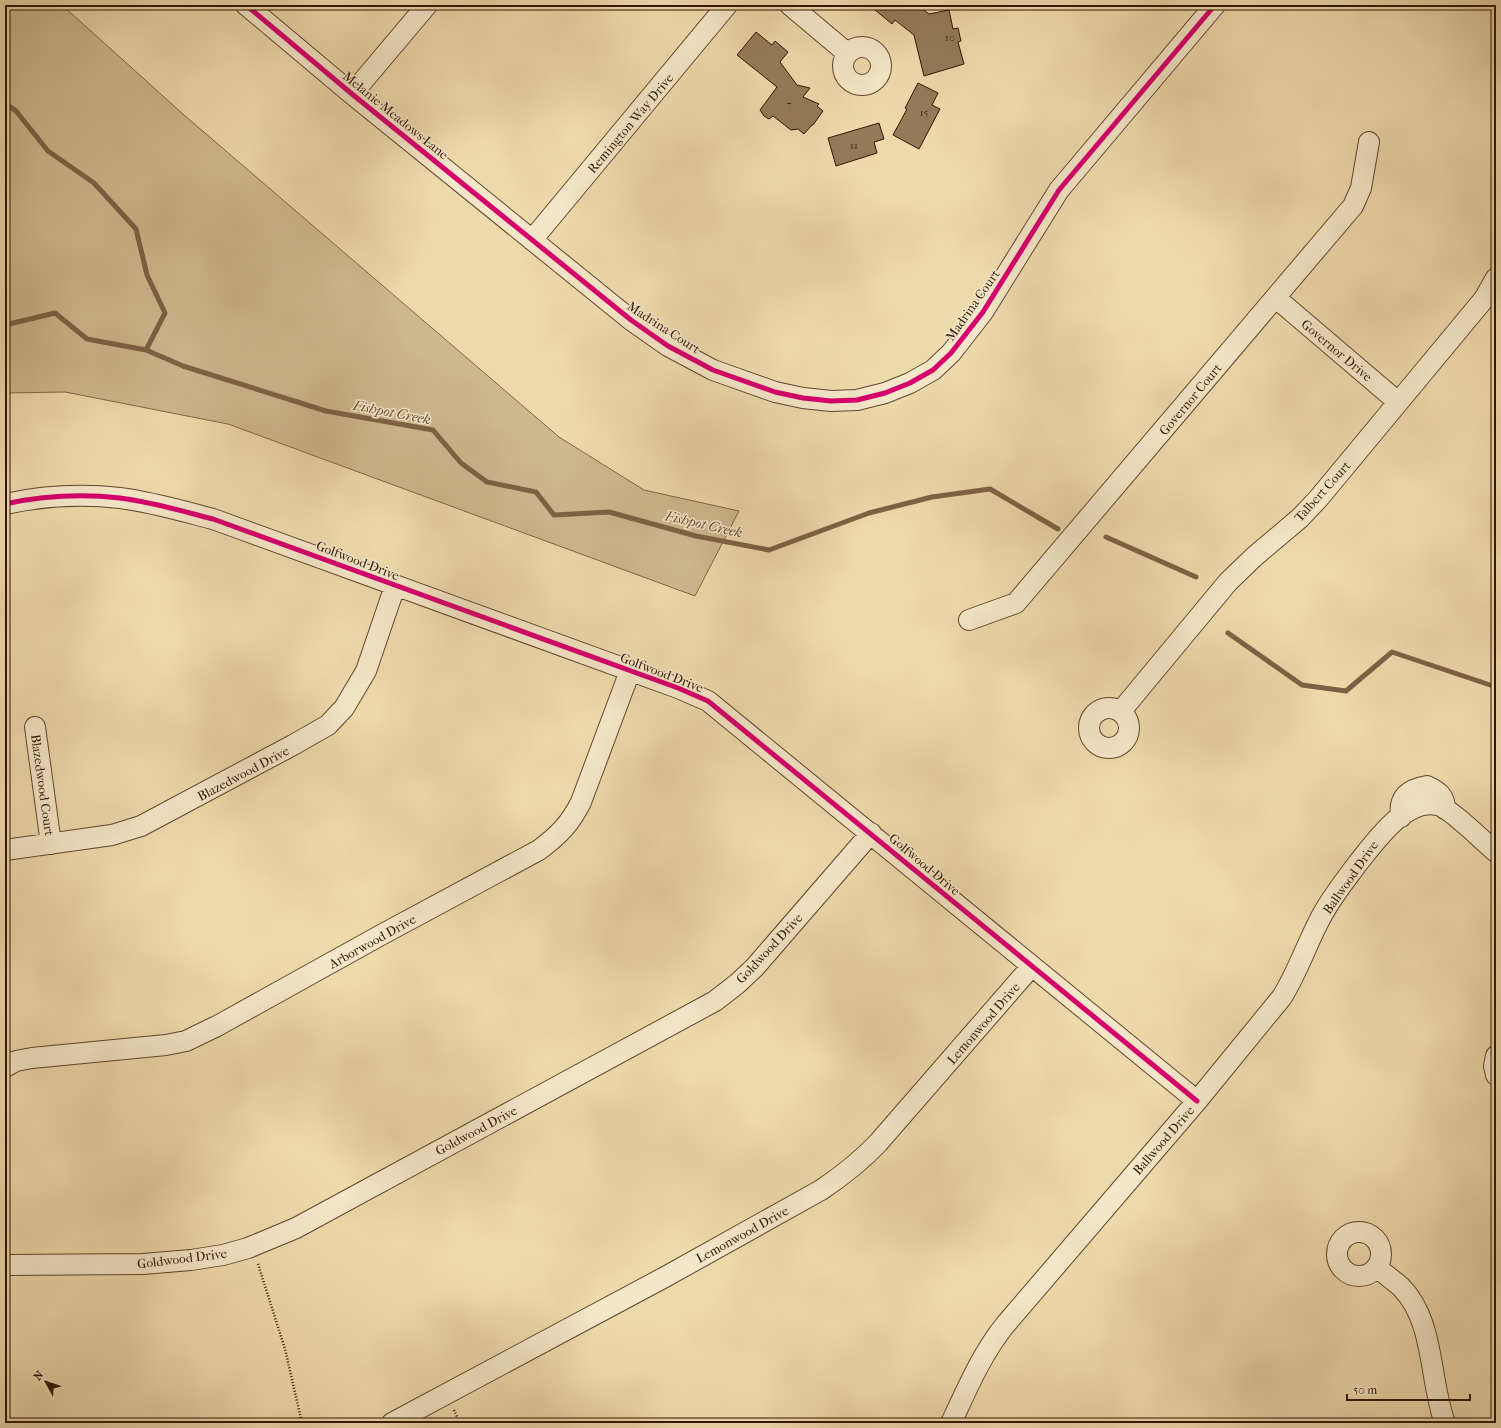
<svg xmlns="http://www.w3.org/2000/svg" width="1501" height="1428" viewBox="0 0 1501 1428" font-family="'IM FELL French Canon',serif">
	<style>
		.green { fill: #ceb88e; stroke: #806648 }
		.lines { fill: none; stroke-linecap: round; stroke-linejoin: round }
		.stream { stroke: #7c6244; stroke-width: 5 }
		.building { fill: #937b59; stroke: #311501 }
		.minor-casing { stroke: #60462c; stroke-width: 22 }
		.path { stroke: #311501; stroke-width: 2.5; stroke-dasharray: 1 2; stroke-linecap: butt }
		.minor { stroke: #f4e6c8; stroke-width: 20 }
		.cycleway-casing { stroke: #f4e6c8; stroke-width: 8 }
		.cycleway { stroke: #d6006c; stroke-width: 5 }
		.labels { text-anchor: middle; stroke-width: 3; stroke-linejoin: round; paint-order: stroke }
		.number-label { font-size: 11px; fill: #4a2e17 }
		.street-label { font-size: 13px; fill: #311501; stroke: #f4e6c8 }
		.water-label { font-size: 14px; font-style: italic; fill: #63492e; stroke: #f4e6c8 }
	</style>
	<rect width="100%" height="100%" fill="#eed9ab"/>
	<filter id="stains"><feTurbulence type="fractalNoise" baseFrequency=".005" numOctaves="4"/><feColorMatrix values="0 0 0 0 .2 0 0 0 0 .09 0 0 0 0 .02 0 0 0 .5 -.17"/></filter>
	<radialGradient id="worn" r=".72"><stop offset=".6" stop-color="#630" stop-opacity="0"/><stop offset="1" stop-color="#630" stop-opacity=".3"/></radialGradient>
	<!-- green -->
	<path class="green" d="M 5,5 L 62,5 L 184,115 L 559,437 L 644,490 L 739,511 L 695,596 L 228,424 L 65,392 L 5,393 Z"/>
	<g class="lines">
		<!-- stream -->
		<path class="stream" d="M 5,103 L 16,111 L 48,151 L 94,183 L 136,229 L 147,275 L 165,313 L 146,350
			M 5,325 L 55,313 L 87,339 L 146,350 L 183,366 L 326,411 L 433,430 L 461,463 L 487,482 L 536,492 L 554,515 L 609,512 L 696,536 L 769,550 L 869,513 L 932,497 L 990,489 L 1058,529
			M 1106,537 L 1196,577
			M 1228,633 L 1302,685 L 1346,691 L 1392,652 L 1496,687"/>
	</g>
	<!-- building -->
	<path class="building" d="M 869,5 L 918,5 L 929,14 L 949,10 L 953,29 L 958,28 L 961,41 L 958,42 L 964,64 L 924,76 L 914,35 L 895,20 L 892,24 Z
		M 756,32 L 772,45 L 775,41 L 788,52 L 780,62 L 797,85 L 810,88 L 803,97 L 819,104 L 817,106 L 823,111 L 813,125 L 812,125 L 804,134 L 798,129 L 791,130 L 773,116 L 769,119 L 764,116 L 760,110 L 777,87 L 737,55 Z
		M 918,83 L 938,93 L 932,105 L 940,109 L 919,149 L 893,135 L 907,109 L 905,108 Z
		M 879,123 L 884,139 L 874,142 L 877,153 L 836,166 L 828,138 Z"/>
	<g class="lines">
		<defs>
			<path id="minor" d="M 246,5 L 352,94 L 631,320 L 668,346 L 713,370 L 775,392 L 803,398 L 831,401 L 857,400 L 885,393 L 910,383 L 933,370 L 951,353 L 983,312 L 1059,190 L 1215,5
				M 790,5 L 847,53
				M843 66a19 19 0 1 1 38 0a19 19 0 1 1-38 0Z
				M 352,94 L 427,5
				M 532,240 L 727,5
				M 1276,298 L 1398,402
				M 5,504 C 42,496 83,494 120,498 C 152,502 182,511 213,519 L 678,688 L 708,701 L 1197,1101
				M 969,620 L 1016,603 L 1353,206 L 1361,188 L 1369,142
				M1089 728a20 20 0 1 1 40 0a20 20 0 1 1-40 0Z
				M 1121,711 L 1228,582 L 1255,556 L 1300,518 L 1318,499 L 1484,299 L 1496,278
				M 35,727 L 51,844
				M 1401,817 C 1398,796 1409,789 1427,786 C 1438,791 1445,796 1445,809
				M 5,850 L 112,835 L 141,826 L 293,745 L 328,725 L 344,708 L 366,671 L 395,586
				M 1496,1056 L 1494,1066 L 1496,1075
				M 5,1067 L 16,1061 L 32,1058 L 166,1045 L 186,1041 L 217,1026 L 381,935 L 539,850 C 559,835 570,824 581,802 L 630,671
				M1337 1254a22 22 0 1 1 44 0a22 22 0 1 1-44 0Z
				M 5,1265 L 143,1264 L 191,1260 L 223,1255 L 248,1248 L 296,1228 L 715,1001 L 737,984 L 755,967 L 871,833
				M 1377,1268 C 1385,1274 1393,1280 1401,1287 C 1435,1321 1429,1380 1445,1423
				M 392,1423 L 665,1277 L 821,1190 C 842,1176 860,1162 878,1143 L 1031,967
				M 951,1423 C 967,1389 981,1355 1005,1325 L 1197,1101 L 1282,997 C 1297,973 1306,946 1319,921 C 1329,900 1344,882 1358,863 C 1375,842 1405,798 1437,805 C 1449,807 1485,843 1496,852"/>
		</defs>
		<!-- minor casing -->
		<use href="#minor" class="minor-casing"/>
		<!-- path -->
		<path class="path" d="M 258,1264 L 285,1349 L 302,1423
			M 454,1410 L 460,1423"/>
		<!-- minor -->
		<use href="#minor" class="minor"/>
		<defs>
			<path id="cycleway" d="M 246,5 L 352,94 L 631,320 L 668,346 L 713,370 L 775,392 L 803,398 L 831,401 L 857,400 L 885,393 L 910,383 L 933,370 L 951,353 L 983,312 L 1059,190 L 1215,5
				M 5,504 C 42,496 83,494 120,498 C 152,502 182,511 213,519 L 678,688 L 708,701 L 1197,1101"/>
		</defs>
		<!-- cycleway casing -->
		<use href="#cycleway" class="cycleway-casing"/>
		<!-- cycleway -->
		<use href="#cycleway" class="cycleway"/>
	</g>
	<g class="labels">
		<!-- number labels -->
		<g class="number-label">
			<text x="950" y="41">10</text>
			<text x="789" y="108">7</text>
			<text x="924" y="116">15</text>
			<text x="854" y="149">11</text>
		</g>
		<!-- street labels -->
		<g class="street-label">
			<text transform="translate(396 115) rotate(39)" y="5">Melanie Meadows Lane</text>
			<text transform="translate(630 123) rotate(-50)" y="5">Remington Way Drive</text>
			<text transform="translate(972 305) rotate(-55)" y="5">Madrina Court</text>
			<text transform="translate(664 327) rotate(33)" y="5">Madrina Court</text>
			<text transform="translate(1337 350) rotate(40)" y="5">Governor Drive</text>
			<text transform="translate(1190 399) rotate(-50)" y="5">Governor Court</text>
			<text transform="translate(1322 491) rotate(-48)" y="5">Talbert Court</text>
			<text transform="translate(358 560) rotate(21)" y="5">Golfwood Drive</text>
			<text transform="translate(662 672) rotate(21)" y="5">Golfwood Drive</text>
			<text transform="translate(243 773) rotate(-28)" y="5">Blazedwood Drive</text>
			<text transform="translate(43 785) rotate(82)" y="5">Blazedwood Court</text>
			<text transform="translate(925 864) rotate(40)" y="5">Golfwood Drive</text>
			<text transform="translate(1350 877) rotate(-55)" y="5">Ballwood Drive</text>
			<text transform="translate(372 941) rotate(-29)" y="5">Arborwood Drive</text>
			<text transform="translate(769 948) rotate(-47)" y="5">Goldwood Drive</text>
			<text transform="translate(983 1023) rotate(-49)" y="5">Lemonwood Drive</text>
			<text transform="translate(476 1130) rotate(-28)" y="5">Goldwood Drive</text>
			<text transform="translate(1163 1140) rotate(-49)" y="5">Ballwood Drive</text>
			<text transform="translate(742 1234) rotate(-29)" y="5">Lemonwood Drive</text>
			<text transform="translate(182 1258) rotate(-7)" y="5">Goldwood Drive</text>
		</g>
		<!-- water labels -->
		<g class="water-label">
			<text transform="translate(392 412) rotate(11)" y="5">Fishpot Creek</text>
			<text transform="translate(704 524) rotate(13)" y="5">Fishpot Creek</text>
		</g>
	</g>
	<!-- margin -->
	<rect width="1501" height="1428" fill="none" stroke="#eed9ab" stroke-width="20"/>
	<rect x="6" y="6" width="1489" height="1416" fill="none" stroke="#311501" stroke-width="2"/>
	<rect x="10" y="10" width="1481" height="1408" fill="none" stroke="#311501"/>
	<!-- north arrow -->
	<g transform="translate(46 1382) rotate(310)" stroke="#f4e6c8" stroke-width="3" paint-order="stroke">
	<path d="M0-3L7 15L0 10L-7 15Z" fill="#311501"/>
	<text y="-6" font-size="11" font-weight="bold" text-anchor="middle" fill="#311501">N</text>
	</g>
	<!-- scale -->
	<path d="M1347 1394v6h123v-6" fill="none" stroke="#311501" stroke-width="2"/>
	<text x="1353" y="1394" font-size="12" fill="#311501" stroke="#f4e6c8" stroke-width="3" paint-order="stroke">50 m</text>
	<rect width="100%" height="100%" filter="url(#stains)"/>
	<rect width="100%" height="100%" fill="url(#worn)"/>
</svg>
